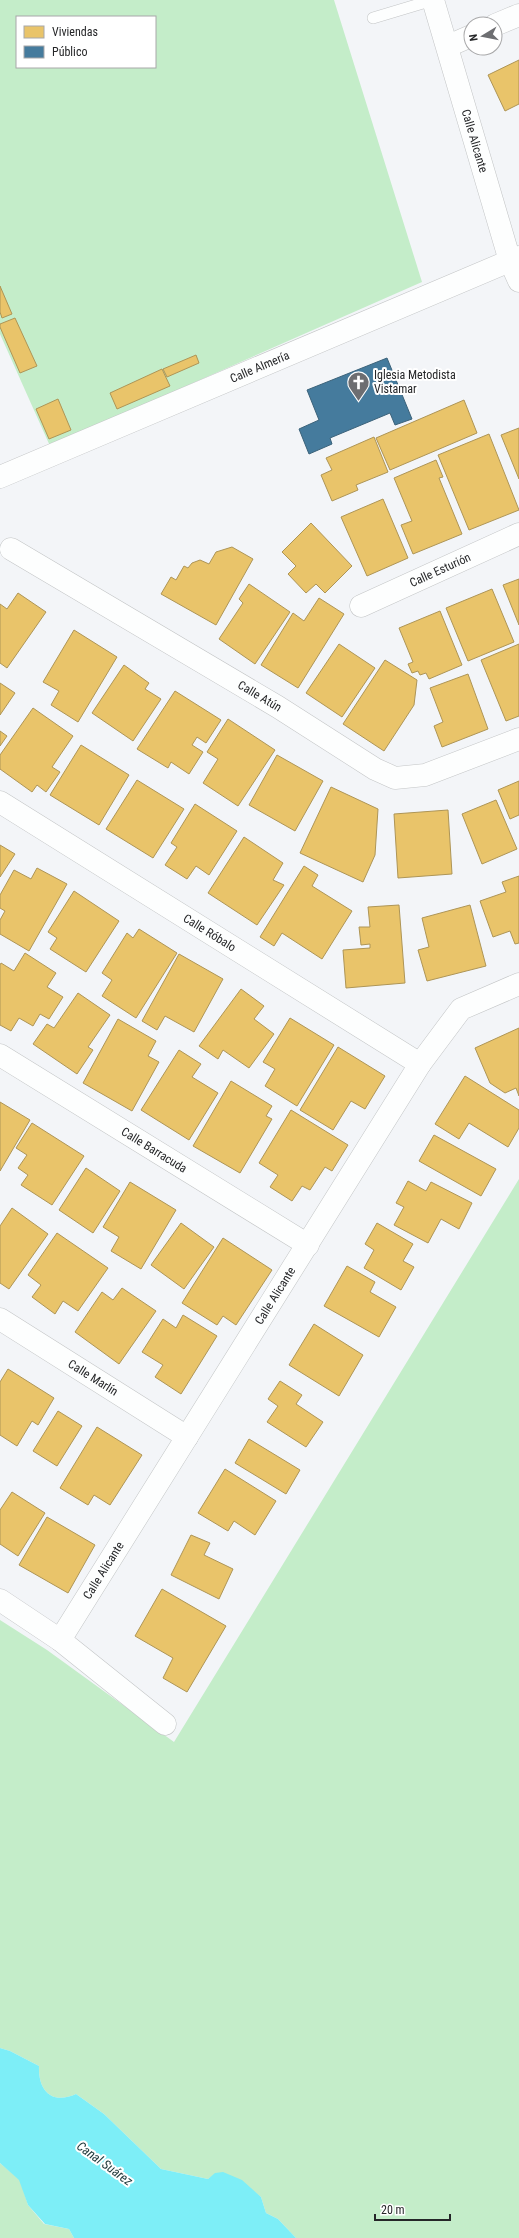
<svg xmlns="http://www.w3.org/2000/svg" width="519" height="2238" viewBox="0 0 519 2238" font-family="'Roboto Condensed',sans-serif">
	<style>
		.green { fill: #c4edc9; fill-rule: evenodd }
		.water { fill: #7deef7 }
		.homes { fill: #e9c46a; stroke: #ae9556 }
		.public { fill: #457b9d; stroke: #3b627a }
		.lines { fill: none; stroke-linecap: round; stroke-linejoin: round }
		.lane-casing { stroke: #c3c5c6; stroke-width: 12 }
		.street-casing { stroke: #c3c5c6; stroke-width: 23 }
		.lane { stroke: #fdfefe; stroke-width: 11 }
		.street { stroke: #fdfefe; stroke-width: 22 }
		.labels { text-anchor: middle; stroke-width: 4; stroke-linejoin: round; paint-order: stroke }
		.street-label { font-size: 12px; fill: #252628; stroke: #fff }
		.poi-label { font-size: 12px; fill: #252628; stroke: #fff; text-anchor: start }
		.water-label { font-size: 13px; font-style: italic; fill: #1a3436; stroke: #fff }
	</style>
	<rect width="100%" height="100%" fill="#f3f5f8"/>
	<!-- green -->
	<path class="green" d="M 0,0 L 334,0 L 422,282 L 50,446 L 0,334 ZM 17,17 L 155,17 L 155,67 L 17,67 Z
		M 519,1179 L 519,2238 L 296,2238 L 278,2219 L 266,2213 L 261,2197 L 252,2190 L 215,2174 L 208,2179 L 161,2169 L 104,2114 L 76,2094 C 52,2105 38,2091 39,2066 L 10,2051 L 0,2048 L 0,1620 L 47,1650 L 174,1742 Z
		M 0,2163 L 20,2180 L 28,2205 L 44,2224 L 69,2229 L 74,2238 L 0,2238 Z"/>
	<!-- water -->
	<path class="water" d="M 0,2048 L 10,2051 L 39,2066 C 38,2091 52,2105 76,2094 L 104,2114 L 161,2169 L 208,2179 L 215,2173 L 223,2172 L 242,2180 L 261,2197 L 266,2213 L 278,2219 L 296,2238 L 74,2238 L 69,2229 L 45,2224 L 28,2205 L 19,2180 L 0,2163 Z"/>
	<!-- homes -->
	<path class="homes" d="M 519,60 L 519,104 L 505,111 L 488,75 Z
		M 0,286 L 12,314 L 2,318 L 0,312 Z
		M 15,318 L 37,366 L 20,373 L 0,327 L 0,324 Z
		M 196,355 L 199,363 L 167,377 L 163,369 Z
		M 162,369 L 170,386 L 117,409 L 110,393 Z
		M 58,399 L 71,430 L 49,439 L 36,409 Z
		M 464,400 L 477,433 L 390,470 L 376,438 Z
		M 519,428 L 519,479 L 501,435 Z
		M 489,434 L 519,510 L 469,530 L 438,455 Z
		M 374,437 L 388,472 L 356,485 L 358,490 L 332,501 L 321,475 L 332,470 L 326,458 Z
		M 436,460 L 443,477 L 439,478 L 462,534 L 413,554 L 401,525 L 412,521 L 394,478 Z
		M 383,499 L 408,558 L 367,576 L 341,517 Z
		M 311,523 L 352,566 L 325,593 L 316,584 L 306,593 L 288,574 L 296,566 L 282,552 Z
		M 232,547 L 253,559 L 216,625 L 161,594 L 171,577 L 176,580 L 184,566 L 188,568 L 192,563 L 200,560 L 209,564 L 216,552 Z
		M 519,579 L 519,625 L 503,585 Z
		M 249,584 L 290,612 L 255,664 L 219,639 L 243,603 L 239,599 Z
		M 492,589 L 514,642 L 468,661 L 446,608 Z
		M 18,593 L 46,612 L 7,668 L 0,663 L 0,604 L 7,609 Z
		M 319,598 L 344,614 L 298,688 L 261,665 L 293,613 L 304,621 Z
		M 440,611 L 462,665 L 429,679 L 426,673 L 420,675 L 418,671 L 412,673 L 408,664 L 413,662 L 399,628 Z
		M 74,630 L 117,657 L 78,722 L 51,705 L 59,691 L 43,682 Z
		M 339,644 L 375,668 L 342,717 L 306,693 Z
		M 519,644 L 519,716 L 506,721 L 481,660 Z
		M 385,660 L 417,680 L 414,705 L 384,751 L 343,724 Z
		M 124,665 L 149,683 L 145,689 L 161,699 L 133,741 L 92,713 Z
		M 468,674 L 488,729 L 442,747 L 434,726 L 443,722 L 430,688 Z
		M 0,683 L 15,693 L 0,715 Z
		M 175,691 L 221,720 L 206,743 L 197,737 L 192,745 L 203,752 L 189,774 L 171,762 L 168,768 L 137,749 Z
		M 33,708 L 73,736 L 52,767 L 60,772 L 46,792 L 37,785 L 32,792 L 0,769 L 0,755 Z
		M 228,719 L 275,750 L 238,806 L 203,783 L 218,759 L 207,752 Z
		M 0,731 L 7,736 L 0,746 Z
		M 81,745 L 129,775 L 99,825 L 50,795 Z
		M 277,755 L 323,781 L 295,831 L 249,805 Z
		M 137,780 L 184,809 L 153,858 L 106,829 Z
		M 519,781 L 519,815 L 510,819 L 498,790 Z
		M 331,787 L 378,809 L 375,855 L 363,882 L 300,853 Z
		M 496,800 L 517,849 L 482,864 L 462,814 Z
		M 195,804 L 237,831 L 209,875 L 196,866 L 187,879 L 165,865 L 177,847 L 171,843 Z
		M 448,810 L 452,874 L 398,878 L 394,814 Z
		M 244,837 L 283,863 L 273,880 L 284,885 L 257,925 L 208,893 Z
		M 0,845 L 15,854 L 0,877 Z
		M 304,866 L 318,875 L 312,886 L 352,911 L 322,959 L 282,933 L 274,946 L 260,937 Z
		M 37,868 L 67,884 L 29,951 L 0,934 L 0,920 L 5,911 L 0,908 L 0,895 L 14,870 L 31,879 Z
		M 519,876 L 519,943 L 515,944 L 510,931 L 493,937 L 480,901 L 506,892 L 502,882 Z
		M 74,891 L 119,921 L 86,972 L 50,949 L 57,938 L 48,932 Z
		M 399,905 L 405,983 L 346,988 L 343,950 L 370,948 L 370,944 L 361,945 L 359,927 L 370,927 L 368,907 Z
		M 470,905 L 486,966 L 427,981 L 418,950 L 429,947 L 422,918 Z
		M 139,929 L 177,953 L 136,1018 L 102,996 L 112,980 L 102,973 L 127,933 L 133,938 Z
		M 25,953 L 56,973 L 47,987 L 63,997 L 49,1019 L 40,1014 L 33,1026 L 19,1018 L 11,1031 L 0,1025 L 0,965 L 1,963 L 14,971 Z
		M 179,954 L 223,979 L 194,1032 L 165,1016 L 157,1030 L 142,1021 Z
		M 241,989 L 264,1006 L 254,1019 L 274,1034 L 249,1068 L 223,1050 L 218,1059 L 199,1046 Z
		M 78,993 L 110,1015 L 88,1047 L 93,1050 L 77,1074 L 33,1044 L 47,1024 L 54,1028 Z
		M 290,1018 L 334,1045 L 297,1106 L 265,1086 L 275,1069 L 263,1062 Z
		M 118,1019 L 156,1041 L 148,1056 L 159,1062 L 132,1111 L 83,1083 Z
		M 519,1028 L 519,1096 L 516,1088 L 505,1093 L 490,1083 L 475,1048 Z
		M 338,1047 L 385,1076 L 365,1109 L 351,1101 L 333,1130 L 300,1110 Z
		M 179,1050 L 201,1064 L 192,1077 L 218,1093 L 189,1140 L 141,1110 Z
		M 465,1076 L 519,1110 L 519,1128 L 508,1147 L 469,1123 L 459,1139 L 435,1124 Z
		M 231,1081 L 272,1106 L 266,1116 L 272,1119 L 240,1173 L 193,1146 Z
		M 0,1102 L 30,1120 L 0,1171 Z
		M 291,1110 L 348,1145 L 332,1171 L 325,1167 L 310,1190 L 302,1186 L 292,1201 L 270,1187 L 278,1175 L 259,1163 Z
		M 32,1123 L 84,1156 L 52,1205 L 21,1185 L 28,1175 L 18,1168 L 27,1155 L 16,1148 Z
		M 434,1135 L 496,1169 L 481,1196 L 419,1161 Z
		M 86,1168 L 120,1191 L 93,1233 L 59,1210 Z
		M 408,1181 L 426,1191 L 431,1182 L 472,1203 L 459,1229 L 441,1219 L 428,1243 L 394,1225 L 404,1207 L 396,1203 Z
		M 130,1182 L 176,1210 L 141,1269 L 111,1251 L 119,1237 L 103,1227 Z
		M 12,1208 L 48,1234 L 9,1289 L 0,1283 L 0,1226 Z
		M 181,1223 L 214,1247 L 184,1289 L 151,1265 Z
		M 377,1223 L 413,1244 L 403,1261 L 414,1267 L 401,1290 L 364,1268 L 374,1250 L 365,1244 Z
		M 57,1233 L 108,1268 L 78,1311 L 63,1301 L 55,1314 L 32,1297 L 41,1285 L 28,1275 Z
		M 223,1238 L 272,1270 L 236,1325 L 223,1316 L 217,1325 L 182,1303 Z
		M 347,1266 L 375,1282 L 370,1292 L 396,1307 L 379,1337 L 324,1306 Z
		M 122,1288 L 156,1311 L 119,1364 L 75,1332 L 102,1292 L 113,1300 Z
		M 183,1315 L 217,1336 L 181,1394 L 155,1377 L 163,1365 L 142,1352 L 163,1319 L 176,1328 Z
		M 314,1324 L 363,1355 L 339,1396 L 289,1365 Z
		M 8,1369 L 54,1398 L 38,1425 L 32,1421 L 17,1446 L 0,1435 L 0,1382 Z
		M 280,1381 L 302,1395 L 296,1404 L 323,1422 L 306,1447 L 267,1422 L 278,1406 L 268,1399 Z
		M 58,1411 L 82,1426 L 57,1466 L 33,1451 Z
		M 97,1427 L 142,1455 L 110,1505 L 94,1495 L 88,1505 L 60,1488 Z
		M 249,1439 L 300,1470 L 286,1494 L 235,1463 Z
		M 225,1469 L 276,1501 L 255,1535 L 234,1521 L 228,1531 L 198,1513 Z
		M 12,1492 L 45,1513 L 18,1556 L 0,1544 L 0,1510 Z
		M 47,1517 L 95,1545 L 68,1593 L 19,1565 Z
		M 191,1535 L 210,1543 L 204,1555 L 233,1569 L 219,1599 L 171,1575 Z
		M 162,1589 L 226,1626 L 187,1692 L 163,1678 L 173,1658 L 135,1636 Z"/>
	<!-- public -->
	<path class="public" d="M 387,358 L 412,419 L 395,425 L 390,413 L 330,438 L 332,444 L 309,454 L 299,429 L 319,420 L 307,390 Z"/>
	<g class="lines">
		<defs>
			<path id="lane" d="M 373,18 L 433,0"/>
			<g id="street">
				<path id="s1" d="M 433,0 L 510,261 L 519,281"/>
				<path d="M 495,25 L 519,15"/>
				<path d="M 448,46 L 471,36"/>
				<path id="s2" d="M 0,477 L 519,257"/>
				<path id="s3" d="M 11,549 L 278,707 L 375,769 L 395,778 L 425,775 L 519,739"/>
				<path id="s4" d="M 361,606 L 519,534"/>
				<path id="s5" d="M 0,802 L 420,1064"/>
				<path id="s6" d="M 0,1055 L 308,1245"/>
				<path id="s7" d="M 0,1319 L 187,1437"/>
				<path d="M 0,1600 L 60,1640 L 165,1724"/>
				<path id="s8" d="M 60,1640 L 420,1064 L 461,1009 L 519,984"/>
			</g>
		</defs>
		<!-- lane casing -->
		<use href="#lane" class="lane-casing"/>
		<!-- street casing -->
		<use href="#street" class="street-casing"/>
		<!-- lane -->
		<use href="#lane" class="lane"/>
		<!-- street -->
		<use href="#street" class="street"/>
	</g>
	<!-- icons -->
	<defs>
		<symbol id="church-pin" viewBox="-11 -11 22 30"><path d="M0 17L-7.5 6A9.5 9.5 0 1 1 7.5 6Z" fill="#6d6e71" stroke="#fff"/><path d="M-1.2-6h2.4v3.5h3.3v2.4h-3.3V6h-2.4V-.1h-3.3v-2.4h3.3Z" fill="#fff"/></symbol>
	</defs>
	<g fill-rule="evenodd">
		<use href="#church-pin" x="346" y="370" width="25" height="34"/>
	</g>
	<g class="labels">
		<!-- street labels -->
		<g class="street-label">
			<text dy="4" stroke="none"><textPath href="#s1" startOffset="147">Calle Alicante</textPath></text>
			<text dy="4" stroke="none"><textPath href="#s2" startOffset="282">Calle Almería</textPath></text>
			<text dy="4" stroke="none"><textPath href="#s4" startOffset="87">Calle Esturión</textPath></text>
			<text dy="4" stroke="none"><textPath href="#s3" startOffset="289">Calle Atún</textPath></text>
			<text dy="4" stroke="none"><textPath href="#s5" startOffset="247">Calle Róbalo</textPath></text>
			<text dy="4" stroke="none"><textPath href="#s6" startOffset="181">Calle Barracuda</textPath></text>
			<text dy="4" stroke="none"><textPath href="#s8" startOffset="406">Calle Alicante</textPath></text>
			<text dy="4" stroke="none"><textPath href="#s7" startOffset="110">Calle Marlín</textPath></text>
			<text dy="4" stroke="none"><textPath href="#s8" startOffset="82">Calle Alicante</textPath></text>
		</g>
		<!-- poi labels -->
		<g class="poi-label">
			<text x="374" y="379">Iglesia Metodista<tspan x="374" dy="14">Vistamar</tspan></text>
		</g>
		<!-- water labels -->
		<g class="water-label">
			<text transform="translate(105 2163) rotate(36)" y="5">Canal Suárez</text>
		</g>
	</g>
	<!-- legend -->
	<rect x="16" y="16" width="140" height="52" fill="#ffffff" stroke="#a8a8a9"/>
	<rect x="24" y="26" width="20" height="12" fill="#e9c46a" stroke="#a8a8a9"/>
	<text x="52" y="36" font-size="12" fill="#252628">Viviendas</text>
	<rect x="24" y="46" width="20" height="12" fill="#457b9d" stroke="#a8a8a9"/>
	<text x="52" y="56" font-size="12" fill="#252628">Público</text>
	<!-- north arrow -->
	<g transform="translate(483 36) rotate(260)"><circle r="19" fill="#ffffff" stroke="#a8a8a9"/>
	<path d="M0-3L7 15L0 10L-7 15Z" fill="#6d6e71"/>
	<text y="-6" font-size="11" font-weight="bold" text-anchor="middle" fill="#252628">N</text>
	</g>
	<!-- scale -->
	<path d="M375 2214v6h75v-6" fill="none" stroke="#252628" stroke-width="2"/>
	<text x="381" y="2214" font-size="12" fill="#252628" stroke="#ffffff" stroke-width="3" paint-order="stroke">20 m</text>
</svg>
